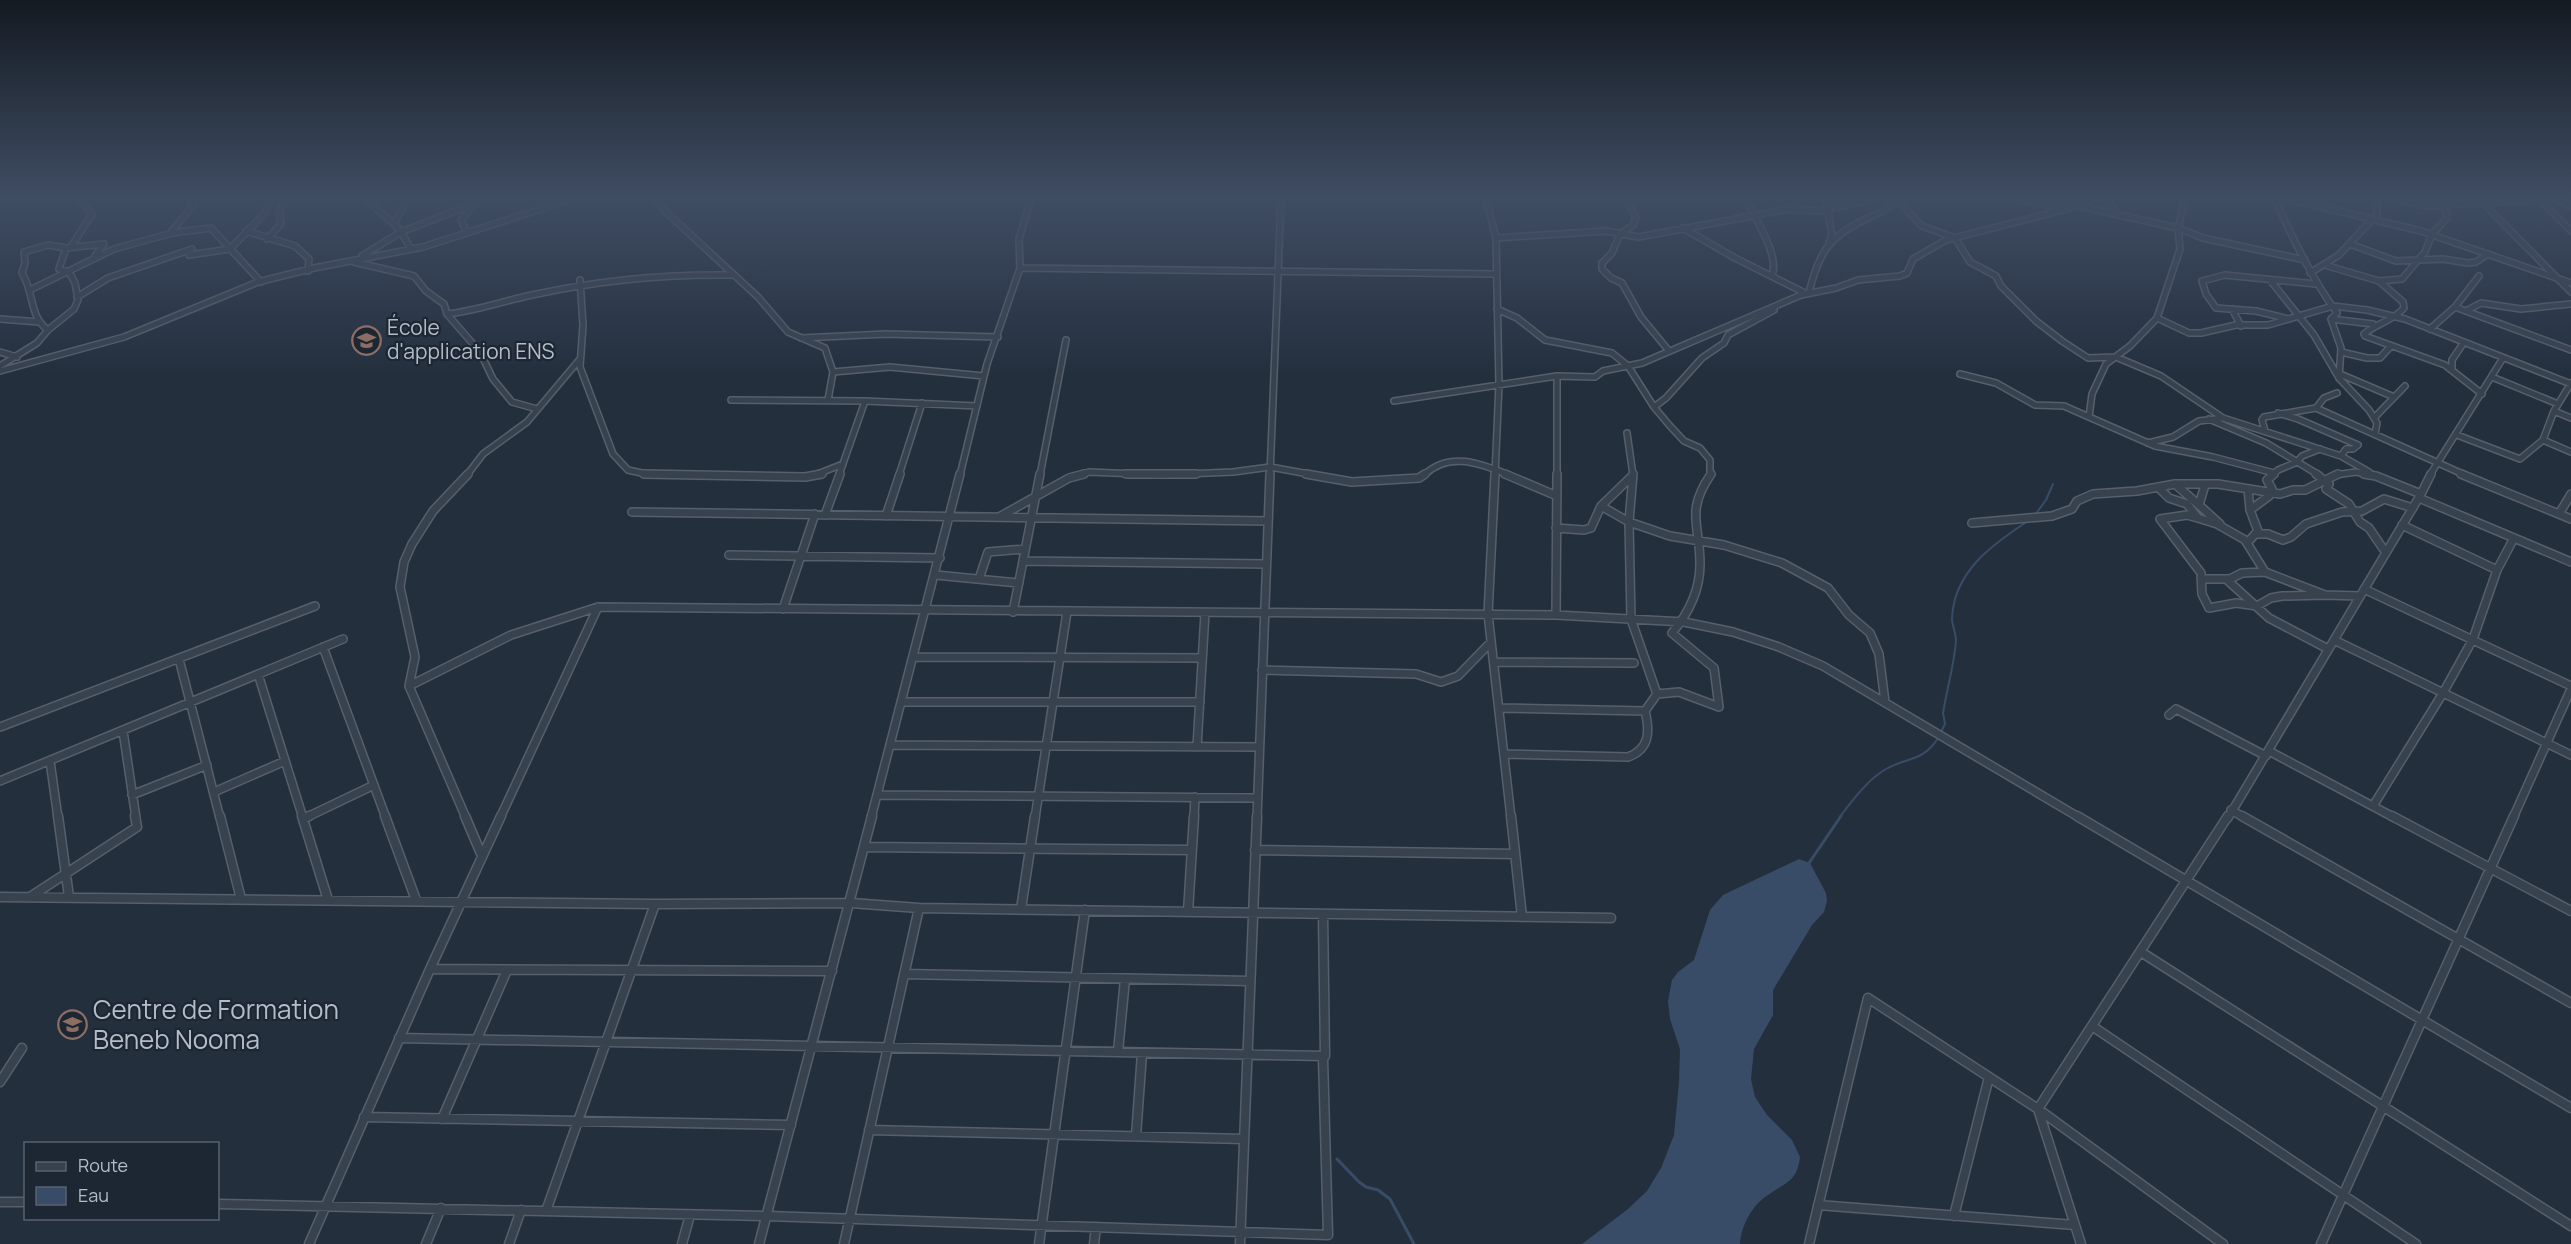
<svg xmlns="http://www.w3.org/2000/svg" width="2571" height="1244" viewBox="0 0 2571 1244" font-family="Manrope,sans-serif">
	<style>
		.water { fill: #394c67 }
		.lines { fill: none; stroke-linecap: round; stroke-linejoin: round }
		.stream-far1 { stroke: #394c67; stroke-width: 2 }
		.stream { stroke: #394c67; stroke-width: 3 }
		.street-far2-casing { stroke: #565f6c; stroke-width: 8 }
		.street-far1-casing { stroke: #565f6c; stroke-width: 10 }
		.street-casing { stroke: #565f6c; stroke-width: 11 }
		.street-far2 { stroke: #38414e; stroke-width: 5 }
		.street-far1 { stroke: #38414e; stroke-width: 7 }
		.street { stroke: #38414e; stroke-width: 8 }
		.labels { text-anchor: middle; stroke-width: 4.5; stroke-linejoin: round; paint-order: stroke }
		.poi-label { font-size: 21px; fill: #b4bcc9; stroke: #1d2633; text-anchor: start }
		.near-poi-label { font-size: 26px; fill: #b4bcc9; stroke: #1d2633; text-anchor: start }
	</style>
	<rect width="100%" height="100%" fill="#242f3e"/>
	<!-- water -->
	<path class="water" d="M 1799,859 L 1810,863 L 1826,893 L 1827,901 L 1824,912 L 1812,925 L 1773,990 L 1773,1015 L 1754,1049 L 1751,1079 L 1755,1097 L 1767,1115 L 1792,1140 L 1800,1157 C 1797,1182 1786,1182 1768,1195 C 1752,1205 1741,1226 1740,1244 L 1582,1244 L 1628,1209 L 1647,1191 L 1661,1168 L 1674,1135 L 1679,1082 L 1680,1049 L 1670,1019 L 1668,1001 L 1672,980 L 1678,972 L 1694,960 L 1710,910 L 1723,895 Z"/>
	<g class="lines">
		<!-- stream-far1 -->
		<path class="stream-far1" d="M 2035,515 L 2046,500 L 2053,484
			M 1941,732 L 1945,724 L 1943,713 C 1947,689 1954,665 1956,641 C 1956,633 1952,626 1952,618 C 1954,571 1993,544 2028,521
			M 1839,818 C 1852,801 1867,780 1886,769 C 1907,757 1923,762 1938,738"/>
		<!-- stream -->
		<path class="stream" d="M 1809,863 L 1841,816
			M 1337,1159 L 1359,1182 L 1366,1187 L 1378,1190 L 1390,1199 L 1414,1244"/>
		<defs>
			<path id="street-far2" d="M 656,199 L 666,212 L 758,297 L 788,332 L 825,348 L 833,372 L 828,400
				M 1486,199 L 1496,238 L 1499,384 L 1495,475
				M 1637,199 L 1629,203 L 1636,218 L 1633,225 L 1620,234 L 1612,253 L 1602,263 L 1602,269 L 1611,278 L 1622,283 L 1641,317 L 1669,351
				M 1746,199 C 1755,219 1780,255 1772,276
				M 1826,199 L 1832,235 L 1829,242
				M 2016,199 L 2062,208
				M 2107,199 L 2117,214
				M 2275,199 C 2293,239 2311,277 2337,313 L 2331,319 L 2341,348 L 2339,378
				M 2289,199 L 2421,231 L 2571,283
				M 2398,199 L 2425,206 L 2545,199
				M 2539,199 L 2571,231
				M 2554,199 L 2571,206
				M 1897,200 L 1922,226 L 1955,238 L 1970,262 L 1996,276 L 2001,286 L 2036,321 L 2062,341 L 2088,358 L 2116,357 L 2161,376 L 2223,418
				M 2481,201 L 2571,292
				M 370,203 L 394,224
				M 2078,206 L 2178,228 L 2203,238 L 2305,260
				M 1791,208 L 1798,206 L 1795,199
				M 1683,228 L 1735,258 L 1805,293
				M 246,231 L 295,246 L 309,259 L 308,271
				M 171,232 L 194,204 L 192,202
				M 467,233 L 461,220 L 474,205
				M 1496,238 L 1606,231 L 1639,237 L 1789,209 L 1820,211 L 1872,199
				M 267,239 L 281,224 L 279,213 L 283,202
				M 2350,244 L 2396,261 L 2443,259 L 2468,263 L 2476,262 L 2488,254
				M 71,247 L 92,214 L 81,201
				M 411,249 L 401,232 L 476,203
				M 189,255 L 230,249 L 265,213 L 269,202
				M 362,256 L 401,232 L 394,224 L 405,203
				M 354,262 L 414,276 L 426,291 L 444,304 L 447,314 L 480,352 L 493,379 L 512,402 L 537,409
				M 2328,266 L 2379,281 L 2402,279 L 2425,252 L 2432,234 L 2447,218 L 2444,204
				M 1020,268 L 1496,274
				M 2310,273 L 2339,255 L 2377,214 L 2377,199
				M 580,280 L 583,325 L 580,367 L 613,454 L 628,470 L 646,474 L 702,475
				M 2270,280 L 2314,335 L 2339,378 L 2369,410 L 2377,423 L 2375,434
				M 2379,281 L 2403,302 L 2404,308 C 2393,321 2377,323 2364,334 L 2365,336 L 2445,365 L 2482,394
				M 32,289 L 114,249 L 172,233 L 211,228 L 261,282
				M 1809,293 C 1818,254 1829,236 1866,219 C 1878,214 1889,209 1898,199
				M 77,297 L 108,278 L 192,249
				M 2455,307 L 2571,350
				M 1497,309 L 1517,318 L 1545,340 L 1612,353 L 1628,366 L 1654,407 L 1670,426 L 1684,441 L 1700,448 L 1710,460 L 1710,475
				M 2232,309 L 2241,326
				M 2466,311 L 2481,303 L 2521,309 L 2571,304
				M 447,314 C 476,311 503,301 532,295 C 599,280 665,274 733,275
				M 2157,318 L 2189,333 L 2201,333 L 2236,325 L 2268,325 L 2333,306 L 2367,310 L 2405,319 L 2571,384
				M 0,319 L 39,322
				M 2289,319 L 2256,311 L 2216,308 L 2206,294 L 2202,281 L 2225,275 L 2316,284
				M 2331,319 L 2373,324
				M 2430,329 L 2455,307 L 2479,276
				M 48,330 C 29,317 34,291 22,273 L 25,263 L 24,252 L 48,245 L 66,248 L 104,244 L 95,256
				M 801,338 L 886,334 L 998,337
				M 0,352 L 17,357
				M 2341,352 L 2367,358 L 2380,358 L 2390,347
				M 0,366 L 37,343 L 48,330 L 74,309 L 78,300 L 75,283 L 69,272 L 59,269 L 66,248
				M 2452,370 L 2452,360 L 2464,342
				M 0,371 L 124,337 L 258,282 L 314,268 L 423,247 L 572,199
				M 833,372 L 890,367 L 984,376
				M 1960,374 L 1996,383 L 2035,405 L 2064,406 L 2155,446 L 2213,457 L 2274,473
				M 2340,374 L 2394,397
				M 2492,377 L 2558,404
				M 731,400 L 865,401 L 977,406
				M 1394,401 L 1557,376 L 1595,377 L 1603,371 L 1642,363 L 1801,295 L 1836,288 L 1858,280 L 1900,276 L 1907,273 L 1913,259 L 1946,240 L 2067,209 L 2093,199
				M 1654,407 L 1666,398 L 1702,358 L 1724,343 L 1728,335 L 1774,310
				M 2316,408 L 2465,475
				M 2554,411 L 2571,418
				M 2278,413 L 2298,419 L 2358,445 L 2353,449 L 2346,449 L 2341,456
				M 2089,417 L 2092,394 L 2106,364 L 2130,346 L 2157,318 L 2180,249 L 2178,228 L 2185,199
				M 2374,418 L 2405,386
				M 2209,419 L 2266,443 L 2319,475
				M 2265,431 L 2262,420 L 2264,417 L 2316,408 L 2324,398 L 2337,393
				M 1627,433 L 1633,475
				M 2457,435 L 2520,459 L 2543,440 L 2554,411 L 2571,383
				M 2543,440 L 2571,452
				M 2148,443 L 2173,437 L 2199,421 L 2223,418 L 2341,456 L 2369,472
				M 467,475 L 483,454 L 527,422 L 580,359
				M 815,475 L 843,464
				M 839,475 L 865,401
				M 899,475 L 922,403
				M 960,475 L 987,364 L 1020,268 L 1019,239 L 1031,199
				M 1040,475 L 1066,340
				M 1079,475 L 1089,472 L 1161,475 L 1233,472 L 1270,467 L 1314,475
				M 1270,475 L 1281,199
				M 1424,475 C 1449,451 1480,463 1509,475
				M 1557,475 L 1557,376
				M 2272,475 L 2278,470 L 2297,462 L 2302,456 L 2320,449
				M 2335,475 L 2356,472 L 2371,475
				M 2430,475 L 2503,358"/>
			<path id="street-far1" d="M 644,474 L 805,477 L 822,474
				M 1126,474 L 1196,474
				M 1306,474 L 1352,482 L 1419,478 L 1425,474
				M 1495,474 L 1488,614 L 1511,818
				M 1505,474 L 1557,496
				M 2316,474 L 2329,484 L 2326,489 L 2349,504 L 2360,522 L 2369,528 L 2386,553
				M 2364,474 L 2376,476 L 2421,494
				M 2461,474 L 2571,519
				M 2175,484 L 2199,505
				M 2205,485 L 2199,505 L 2220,524
				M 2158,487 L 2169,498 L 2187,504 L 2198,518 L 2217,524 L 2245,540 L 2265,572
				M 2419,498 L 2571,562
				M 1601,506 L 1629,522 L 1670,536 L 1724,545 L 1782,563 L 1828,588 L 1849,615 L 1870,633 L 1879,654 L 1885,702
				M 2250,510 L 2269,496 L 2272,489 L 2267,480 L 2274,474
				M 632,512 L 1268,521
				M 2559,514 L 2571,494
				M 825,515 L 840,474
				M 886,516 L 900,474
				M 999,517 L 1069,478 L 1084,474
				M 2198,518 L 2187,515 L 2160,519 L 2201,573 L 2202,594 L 2209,608 L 2236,603 L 2257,606 L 2271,598 L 2282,596 L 2325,595
				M 1972,523 L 2052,516 L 2072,509 L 2077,501 L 2093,494 L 2137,491 L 2175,484 L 2218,484 L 2280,494 L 2293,490 L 2305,490 L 2338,474
				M 2402,525 L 2497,570
				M 1556,528 L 1584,530 L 1591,528 L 1601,506 L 1633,475
				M 2255,534 L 2268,534 L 2283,540 L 2291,537 L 2306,524 L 2342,512 L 2362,511 L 2384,499 L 2413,508
				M 2247,543 L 2258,531 L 2250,510 L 2248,489
				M 729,555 L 940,558
				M 1023,561 L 1266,564
				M 936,575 L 1019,583
				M 979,579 L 988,552 L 1025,549
				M 2202,579 L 2230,579 L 2242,573 L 2265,572 L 2325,595 L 2360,596
				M 2226,579 L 2269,618 L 2328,649
				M 2364,589 L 2571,686
				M 783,609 L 815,514
				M 1013,612 L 1040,474
				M 1556,615 L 1557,474
				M 2334,640 L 2571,755
				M 323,647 L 386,818
				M 914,657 L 1202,658
				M 179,659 L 220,818
				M 1494,662 L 1634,663
				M 1262,670 L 1416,674 L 1441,682 L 1458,676 L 1491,642
				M 258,674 L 303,818
				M 409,686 L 511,635 L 598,607 L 1556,615 L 1684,622 L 1733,632 L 1779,647 L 1823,666 L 2080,818
				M 1657,694 L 1679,692 L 1719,707 L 1714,668 L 1672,633 C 1688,614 1700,590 1700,564 C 1700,524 1685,512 1711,474
				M 903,702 L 1200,702
				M 1499,708 L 1645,711
				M 2169,715 L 2176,709 L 2266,756
				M 0,727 L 315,606
				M 123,731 L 136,818
				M 892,745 L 1259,747
				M 1197,747 L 1205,613
				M 2269,751 L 2395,818
				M 1504,754 L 1628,757 C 1650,749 1650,731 1645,711 L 1657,694 L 1631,619 L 1629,522 L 1633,474
				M 50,761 L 58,818
				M 0,781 L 343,639
				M 214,792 L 285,761
				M 132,795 L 207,765
				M 879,795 L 1257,798
				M 2373,806 L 2443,693 L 2473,639 L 2497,570 L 2514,538
				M 2231,810 L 2245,818
				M 305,818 L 374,785
				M 466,818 L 409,686 L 415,657 L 400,587 L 404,562 L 412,544 L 433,511 L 468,474
				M 500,818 L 598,607
				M 871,818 L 960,474
				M 1035,818 L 1067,612
				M 1194,818 L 1195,797
				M 1257,818 L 1270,474
				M 2228,818 L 2421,494 L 2431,474
				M 2513,818 L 2571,689"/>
			<path id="street" d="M 58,816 L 69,897
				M 220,816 L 241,899
				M 302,816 L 328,900
				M 385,816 L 416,900
				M 465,816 L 482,856
				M 1511,816 L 1522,917
				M 2077,816 L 2571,1108
				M 2242,816 L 2571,1003
				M 2392,816 L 2571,911
				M 303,819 L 309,816
				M 865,847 L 1192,850
				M 1255,850 L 1515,854
				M 0,897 L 655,904 L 851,903 L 919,908 L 1611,918
				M 30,897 L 137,827 L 135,816
				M 1021,909 L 1035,816
				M 1188,912 L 1194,816
				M 2141,952 L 2571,1226
				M 430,969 L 832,971
				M 904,974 L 1250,981
				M 2092,1026 L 2416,1244
				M 399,1038 L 1325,1056
				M 1118,1052 L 1125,979
				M 0,1082 L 22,1048
				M 364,1117 L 791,1125
				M 442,1119 L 507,970
				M 869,1130 L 1244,1139
				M 1136,1136 L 1142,1053
				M 0,1202 L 26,1202
				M 218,1204 L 767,1216 L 1328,1235 L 1323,1058 L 1325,1056 L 1323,914
				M 1818,1205 L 2075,1225
				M 546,1211 L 655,904
				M 1954,1216 L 1989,1077
				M 309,1244 L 430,969 L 501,816
				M 426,1244 L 441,1208
				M 509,1244 L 521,1210
				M 682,1244 L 690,1215
				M 759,1244 L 872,816
				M 844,1244 L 919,908
				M 1039,1244 L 1085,910
				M 1094,1244 L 1096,1227
				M 1240,1244 L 1257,816
				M 1809,1244 L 1868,998 L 2038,1109 L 2223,1244
				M 2081,1244 L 2038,1109 L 2228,816
				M 2321,1244 L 2514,816"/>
		</defs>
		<!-- street-far2 casing -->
		<use href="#street-far2" class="street-far2-casing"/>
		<!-- street-far1 casing -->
		<use href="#street-far1" class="street-far1-casing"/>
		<!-- street casing -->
		<use href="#street" class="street-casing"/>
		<!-- street-far2 -->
		<use href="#street-far2" class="street-far2"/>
		<!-- street-far1 -->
		<use href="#street-far1" class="street-far1"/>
		<!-- street -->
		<use href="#street" class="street"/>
	</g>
	<!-- sky -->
	<linearGradient id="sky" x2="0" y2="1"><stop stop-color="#141a22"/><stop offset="0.53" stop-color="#3f4d63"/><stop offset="1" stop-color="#3f4d63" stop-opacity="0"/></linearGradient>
	<rect width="2571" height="373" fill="url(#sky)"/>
	<!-- icons -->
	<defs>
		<symbol id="school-ring" viewBox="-11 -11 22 22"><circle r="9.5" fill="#1d2633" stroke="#8d6e63" stroke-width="1.5"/><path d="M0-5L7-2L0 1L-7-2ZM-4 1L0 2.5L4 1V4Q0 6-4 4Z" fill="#8d6e63"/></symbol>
	</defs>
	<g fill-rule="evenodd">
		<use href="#school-ring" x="350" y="324" width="33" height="33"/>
		<use href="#school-ring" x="56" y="1008" width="33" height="33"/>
	</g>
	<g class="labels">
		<!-- poi labels -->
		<g class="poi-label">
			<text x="387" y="335">École<tspan x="387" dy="24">d'application ENS</tspan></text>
		</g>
		<!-- near-poi labels -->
		<g class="near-poi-label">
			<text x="93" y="1019">Centre de Formation<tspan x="93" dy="30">Beneb Nooma</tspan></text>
		</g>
	</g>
	<!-- legend -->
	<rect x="24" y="1142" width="195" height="78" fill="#1d2633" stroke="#59626f" stroke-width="1.5"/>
	<rect x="36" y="1162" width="30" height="9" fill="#38414e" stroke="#59626f" stroke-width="1.5"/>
	<text x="78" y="1172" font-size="18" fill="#b4bcc9">Route</text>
	<rect x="36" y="1187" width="30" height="18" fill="#394c67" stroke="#59626f" stroke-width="1.5"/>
	<text x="78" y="1202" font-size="18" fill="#b4bcc9">Eau</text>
</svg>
